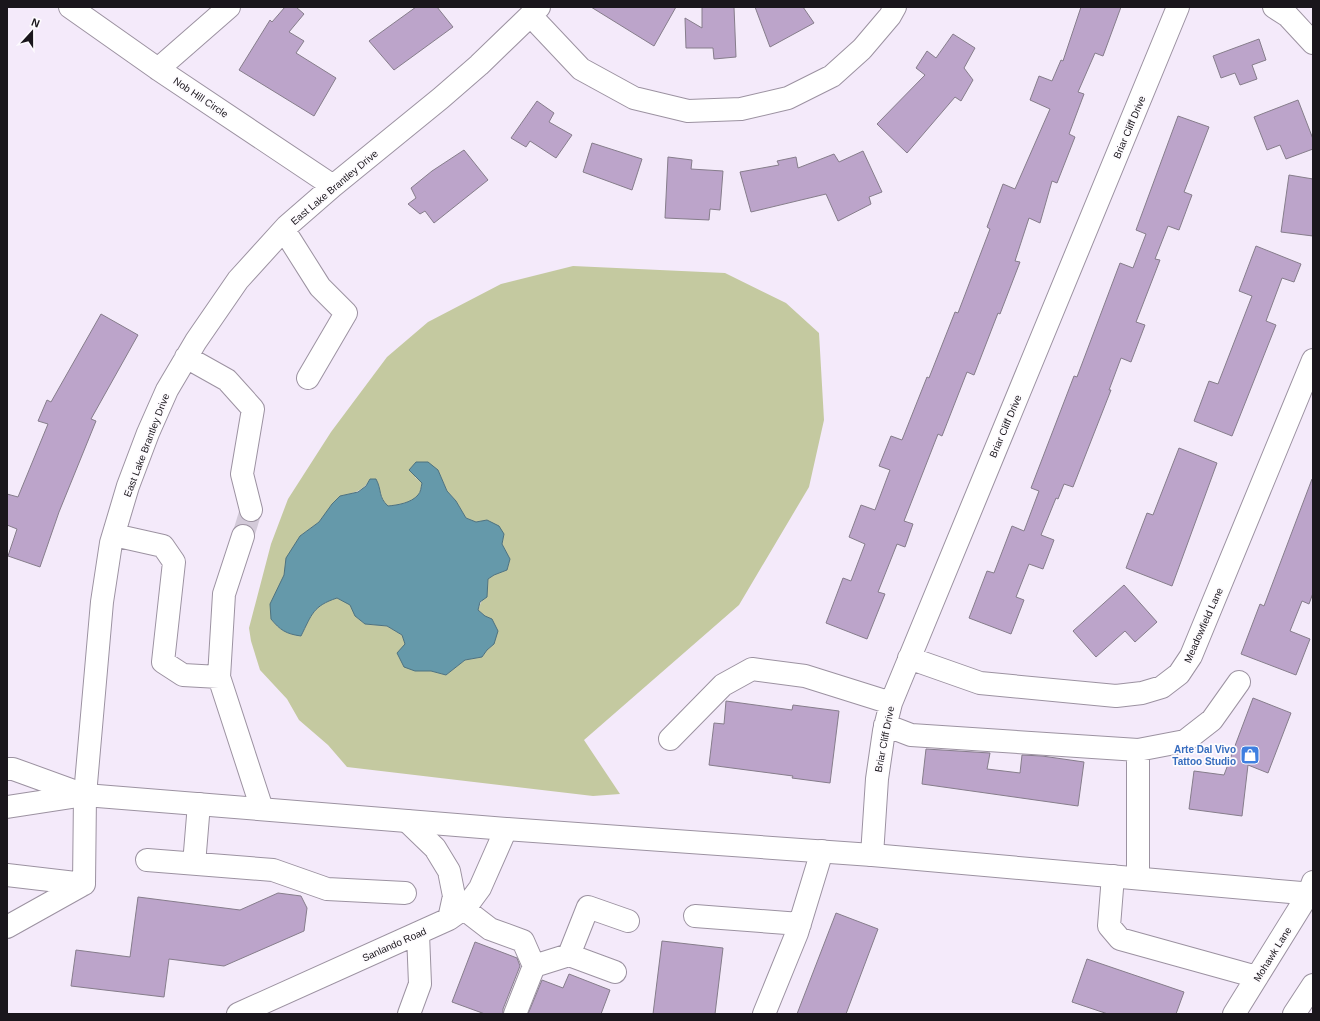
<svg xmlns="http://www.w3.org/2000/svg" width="1320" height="1021" viewBox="0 0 1320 1021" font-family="Arial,sans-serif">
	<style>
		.green { fill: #c4c9a0; fill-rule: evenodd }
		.water { fill: #6599aa; stroke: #4e727f }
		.building { fill: #bca4ca; stroke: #867d8b }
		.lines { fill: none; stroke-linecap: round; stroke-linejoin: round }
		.minor-tunnel { stroke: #d3cad9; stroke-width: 22; stroke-dasharray: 22 11; stroke-linecap: butt }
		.minor-casing { stroke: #9c92a1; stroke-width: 24 }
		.major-casing { stroke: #9c92a1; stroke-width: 24 }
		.minor { stroke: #fff; stroke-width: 22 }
		.major { stroke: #fff; stroke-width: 22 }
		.labels { text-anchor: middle; stroke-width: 3.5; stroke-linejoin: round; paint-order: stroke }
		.street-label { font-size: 10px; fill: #1a161c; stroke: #fdfbfe }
		.shop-label { font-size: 10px; font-weight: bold; fill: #366cbe; stroke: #fdfbfe; text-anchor: end }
	</style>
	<rect width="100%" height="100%" fill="#f4eafa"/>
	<!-- green -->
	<path class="green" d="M 573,266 L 725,273 L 786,303 L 819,333 L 824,420 L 809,487 L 739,605 L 584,740 L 620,794 L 593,796 L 347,767 L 328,745 L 299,720 L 287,699 L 260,670 L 251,641 L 249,628 L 271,544 L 288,499 L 331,432 L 387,357 L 428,322 L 501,284 ZM 438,470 L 447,491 L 456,501 L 466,518 L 476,522 L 487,520 L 504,534 L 502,544 L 510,559 L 507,570 L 494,575 L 488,579 C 488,592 482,598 478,610 L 485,616 L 494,644 L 487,650 L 482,657 L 465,660 L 446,675 L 431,671 L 415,671 L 402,635 L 387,626 L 365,624 L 355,616 L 351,605 L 337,598 C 313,606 312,614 301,636 C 286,634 280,630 271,619 L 279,588 L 300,536 L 319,522 L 340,496 C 353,493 363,492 370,479 L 376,479 C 382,490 378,497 388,506 C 398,505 411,503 418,495 C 421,492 421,487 422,483 L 415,477 Z"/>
	<!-- water -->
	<path class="water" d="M 416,462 L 428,462 L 438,470 L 447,491 L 456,501 L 466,518 L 476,522 L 487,520 L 499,526 L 504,534 L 502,544 L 510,559 L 507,570 L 494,575 L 488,579 L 487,597 L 480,602 L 478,610 L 485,616 L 492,619 L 498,631 L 494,644 L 487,650 L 482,657 L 465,660 L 446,675 L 431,671 L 415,671 L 404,667 L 397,653 L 405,644 L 402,635 L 387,626 L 365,624 L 355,616 L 350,605 L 337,598 C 313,606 312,614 301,636 C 286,634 280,630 271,619 L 270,604 L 284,575 L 286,558 L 300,536 L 319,522 L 332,504 L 340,496 L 358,492 L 366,486 L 370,479 L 376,479 C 382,490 378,497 388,506 C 398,505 411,503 418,495 C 421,492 421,487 422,483 L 409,470 Z"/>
	<!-- building -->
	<path class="building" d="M 285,7 L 296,7 L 304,14 L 289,32 L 304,41 L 296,53 L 336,78 L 314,116 L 239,70 L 270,20 L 272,22 Z
		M 416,7 L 437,7 L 453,27 L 394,70 L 369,41 Z
		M 591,7 L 676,7 L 654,46 Z
		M 702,7 L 734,7 L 736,57 L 714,59 L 713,48 L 686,48 L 685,18 L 702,28 Z
		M 755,7 L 803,7 L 814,23 L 770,47 Z
		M 1081,7 L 1121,7 L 1103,56 L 1095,53 L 1078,92 L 1084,94 L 1069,134 L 1075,137 L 1057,183 L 1052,181 L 1040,223 L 1029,218 L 1015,261 L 1020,262 L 1000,314 L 998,313 L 974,375 L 967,372 L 942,436 L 938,434 L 904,521 L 913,524 L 905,547 L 897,544 L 878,592 L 885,594 L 867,639 L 826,623 L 843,578 L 851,581 L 865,544 L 849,537 L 861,505 L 875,510 L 890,470 L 879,466 L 891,436 L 902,440 L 927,377 L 929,378 L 955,312 L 958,313 L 990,229 L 987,227 L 1003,184 L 1015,189 L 1050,109 L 1030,100 L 1039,76 L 1052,81 L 1061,60 L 1063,61 Z
		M 953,34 L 975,48 L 964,68 L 973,80 L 961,101 L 955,97 L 907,153 L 877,124 L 925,75 L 916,68 L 927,51 L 936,58 Z
		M 1259,39 L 1266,60 L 1252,65 L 1257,79 L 1240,85 L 1235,73 L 1221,78 L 1213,56 Z
		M 1298,100 L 1313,139 L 1313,149 L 1286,159 L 1280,145 L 1267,150 L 1254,117 Z
		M 537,101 L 554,113 L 549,122 L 572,135 L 556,158 L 530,141 L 526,147 L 511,138 Z
		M 1178,116 L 1209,127 L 1184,192 L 1192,195 L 1179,230 L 1168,226 L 1155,259 L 1160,260 L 1136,322 L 1145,325 L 1131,362 L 1121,358 L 1109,390 L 1111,390 L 1073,487 L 1064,484 L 1058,499 L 1056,498 L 1041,535 L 1054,540 L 1043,569 L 1029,564 L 1016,597 L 1024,600 L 1011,634 L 969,618 L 987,571 L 994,573 L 1012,526 L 1024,531 L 1039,491 L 1031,488 L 1074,376 L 1077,377 L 1120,263 L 1133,268 L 1146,234 L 1136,230 Z
		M 592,143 L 642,159 L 632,190 L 583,172 Z
		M 464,150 L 488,180 L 434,223 L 425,211 L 420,214 L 408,204 L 416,198 L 411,188 L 432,171 Z
		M 863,151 L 882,192 L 869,197 L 871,204 L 838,221 L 826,194 L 751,212 L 740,172 L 779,165 L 777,161 L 796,157 L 798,168 L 834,154 L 839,162 Z
		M 668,157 L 692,160 L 691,169 L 723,171 L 720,210 L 710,209 L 709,220 L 665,218 Z
		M 1289,175 L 1313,179 L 1313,236 L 1281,232 Z
		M 1256,246 L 1301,264 L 1294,282 L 1282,278 L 1266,321 L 1276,325 L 1232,436 L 1194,421 L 1209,381 L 1218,384 L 1252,296 L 1239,291 Z
		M 101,314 L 138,335 L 91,419 L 96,421 L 59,512 L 40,567 L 8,556 L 17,529 L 7,525 L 7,494 L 18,497 L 48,424 L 38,421 L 47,400 L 51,402 Z
		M 1179,448 L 1217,463 L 1172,586 L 1126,568 L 1147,513 L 1153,515 Z
		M 1312,479 L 1313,480 L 1313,593 L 1309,604 L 1302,601 L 1290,631 L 1310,639 L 1296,675 L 1241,654 L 1260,604 L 1264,606 Z
		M 1124,585 L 1157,622 L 1135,642 L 1125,631 L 1096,657 L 1073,631 Z
		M 1253,698 L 1291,713 L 1268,773 L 1248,765 L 1242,816 L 1189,809 L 1194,771 L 1224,775 Z
		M 726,701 L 792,710 L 793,705 L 839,711 L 830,783 L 792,778 L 793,776 L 709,765 L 714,723 L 724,724 Z
		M 926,749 L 990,753 L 987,769 L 1020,773 L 1022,755 L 1042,756 L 1084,762 L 1078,806 L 922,784 Z
		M 278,893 L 301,896 L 307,908 L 304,931 L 224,966 L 169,959 L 164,997 L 71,986 L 76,950 L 130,957 L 138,897 L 240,910 Z
		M 836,913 L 878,929 L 846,1014 L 797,1014 Z
		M 662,941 L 723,948 L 715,1014 L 653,1014 Z
		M 475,942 L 517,958 L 520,966 L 503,1009 L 503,1014 L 485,1014 L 452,1002 Z
		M 1087,959 L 1184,992 L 1176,1014 L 1108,1014 L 1072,1002 Z
		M 569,974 L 610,990 L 601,1014 L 528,1014 L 542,980 L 563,988 Z"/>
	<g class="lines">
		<!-- minor-tunnel -->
		<path class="minor-tunnel" d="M 243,536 L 251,510"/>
		<defs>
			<path id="minor" d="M 70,7 L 158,69 L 333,186
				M 1274,7 L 1288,16 L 1313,43
				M 531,16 L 581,69 L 634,98 L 688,111 L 741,109 L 788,98 L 832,76 L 862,49 L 890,16 L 895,7
				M 158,69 L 229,7
				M 284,230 L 320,287 L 346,313 L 308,378
				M 186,357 L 227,380 L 253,409 L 242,474 L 251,510
				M 114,535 L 163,546 L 174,562 L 163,662 L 183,675 L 219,677
				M 243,536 L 224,594 L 219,677 L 262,809
				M 909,658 L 980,683 L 1116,696 L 1142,693 L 1162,687 L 1179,674 L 1191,656 L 1313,360
				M 885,725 L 911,735 L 1138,750 L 1138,878
				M 670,739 L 723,685 L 752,669 L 805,676 L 891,703
				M 1138,750 L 1185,741 L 1212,720 L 1239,682
				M 407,821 L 435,848 L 449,871 L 454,896 L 449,919
				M 872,855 L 877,779 L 884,731 L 891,703 L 1178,7
				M 147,860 L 273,870 L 327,889 L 405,893
				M 194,864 L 199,804
				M 7,875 L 84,884
				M 1113,876 L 1109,926 L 1120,939 L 1257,977
				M 84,884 L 85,795 L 102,602 L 111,543 L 128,486 L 148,433 L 167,390 L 196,341 L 238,280 L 287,226 L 333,186 L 441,98 L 479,65 L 539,7
				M 464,909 L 490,929 L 523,941 L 534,966 L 515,1014
				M 695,916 L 800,924
				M 7,927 L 84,884
				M 569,955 L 615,972
				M 534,966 L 569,955 L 588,907 L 628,921
				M 238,1014 L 449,919 L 466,907 L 480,888 L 506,829
				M 409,1014 L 420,984 L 418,934
				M 764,1014 L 797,933 L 822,851
				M 1234,1014 L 1309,893 L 1313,882
				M 1294,1014 L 1313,985"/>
			<path id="major" d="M 7,769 L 13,769 L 82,794
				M 7,807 L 85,795 L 506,829 L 872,855 L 1313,894"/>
		</defs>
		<!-- minor casing -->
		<use href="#minor" class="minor-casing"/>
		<!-- major casing -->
		<use href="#major" class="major-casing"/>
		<!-- minor -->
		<use href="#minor" class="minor"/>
		<!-- major -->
		<use href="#major" class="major"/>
	</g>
	<!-- icons -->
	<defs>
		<symbol id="shop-square" viewBox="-11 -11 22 22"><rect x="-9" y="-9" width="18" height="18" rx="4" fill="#3f7fe0" stroke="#fdfbfe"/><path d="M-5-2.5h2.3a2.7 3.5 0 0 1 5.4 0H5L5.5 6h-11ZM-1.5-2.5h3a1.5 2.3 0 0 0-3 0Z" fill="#fff"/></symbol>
	</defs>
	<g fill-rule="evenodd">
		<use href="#shop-square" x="1239" y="744" width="22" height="22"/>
	</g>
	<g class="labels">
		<!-- street labels -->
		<g class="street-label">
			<text transform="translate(201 97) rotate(34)" y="4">Nob Hill Circle</text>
			<text transform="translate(1129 127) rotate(-67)" y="4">Briar Cliff Drive</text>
			<text transform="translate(334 187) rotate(-40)" y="4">East Lake Brantley Drive</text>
			<text transform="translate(1005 426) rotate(-67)" y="4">Briar Cliff Drive</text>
			<text transform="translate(146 445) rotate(-69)" y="4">East Lake Brantley Drive</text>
			<text transform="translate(1203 625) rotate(-66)" y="4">Meadowfield Lane</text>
			<text transform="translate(884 739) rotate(-79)" y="4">Briar Cliff Drive</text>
			<text transform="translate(394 944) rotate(-24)" y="4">Sanlando Road</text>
			<text transform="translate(1272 954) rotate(-58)" y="4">Mohawk Lane</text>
		</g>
		<!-- shop labels -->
		<g class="shop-label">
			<text x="1236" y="753">Arte Dal Vivo<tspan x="1236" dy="12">Tattoo Studio</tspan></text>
		</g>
	</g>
	<!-- border -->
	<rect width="1320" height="1021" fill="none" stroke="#1a161c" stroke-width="16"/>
	<!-- north arrow -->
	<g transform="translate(32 32) rotate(21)" stroke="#fdfbfe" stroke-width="3" paint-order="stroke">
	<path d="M0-3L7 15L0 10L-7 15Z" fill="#1a161c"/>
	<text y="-6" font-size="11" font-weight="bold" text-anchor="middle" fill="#1a161c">N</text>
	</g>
</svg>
